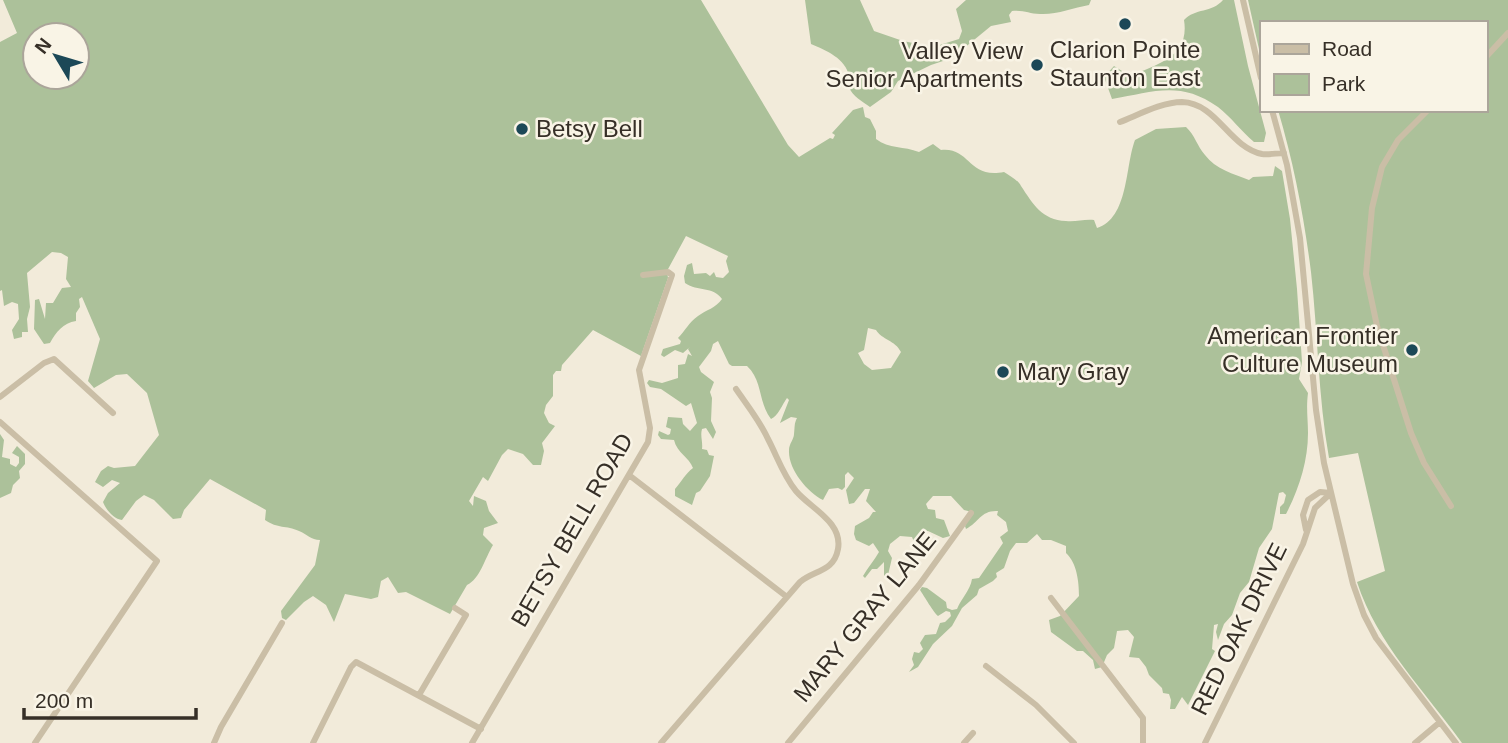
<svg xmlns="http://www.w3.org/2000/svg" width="1508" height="743" viewBox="0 0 1508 743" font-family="Arial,sans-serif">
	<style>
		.green { fill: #acc19a; fill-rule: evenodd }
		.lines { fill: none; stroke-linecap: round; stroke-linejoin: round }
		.minor { stroke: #cabea6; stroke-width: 6 }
		.poi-dot { fill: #1c4857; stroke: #f9f4e6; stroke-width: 2.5 }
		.labels { text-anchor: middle; stroke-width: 5; stroke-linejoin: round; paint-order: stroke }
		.poi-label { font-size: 24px; fill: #362f27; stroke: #f9f4e6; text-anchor: end }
		.street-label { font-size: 24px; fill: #362f27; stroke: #f9f4e6 }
	</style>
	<rect width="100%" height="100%" fill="#f2ebda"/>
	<!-- green -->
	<path class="green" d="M 3,0 L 701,0 L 788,145 L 799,157 L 830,138 L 833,139 L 835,135 L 832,133 L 853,110 L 863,107 L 865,117 L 870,119 L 876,131 L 876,139 C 889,149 904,146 919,152 L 933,144 L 941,150 C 971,147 967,179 1004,172 C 1010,176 1018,180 1021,186 C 1033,204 1042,220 1066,221 C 1076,222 1084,219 1094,220 L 1097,228 C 1129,218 1125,166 1135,140 L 1156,129 L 1186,127 C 1195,135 1197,146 1205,155 C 1215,169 1234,174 1249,180 L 1253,177 L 1273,176 L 1275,166 L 1282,171 L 1290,219 L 1297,289 L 1302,362 L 1299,379 L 1308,393 C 1306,408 1308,419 1308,433 C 1308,461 1299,489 1286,514 L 1280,514 L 1280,507 L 1284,503 L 1286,495 L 1283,492 L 1279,493 L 1272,529 L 1259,548 L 1249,582 L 1240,593 L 1232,615 L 1224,624 L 1218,640 L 1216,632 L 1218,624 L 1214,625 L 1212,649 L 1215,651 L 1188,705 L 1182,697 L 1175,709 L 1170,709 L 1171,700 L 1169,694 L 1163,693 L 1162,688 L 1149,675 L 1146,667 L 1139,658 L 1129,657 L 1134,637 L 1128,630 L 1117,631 L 1114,648 L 1107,655 L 1102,667 L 1095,669 L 1093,660 L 1083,651 L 1077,651 L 1051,632 L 1049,620 L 1060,616 L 1079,596 C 1079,582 1077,563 1066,553 L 1066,546 L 1051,540 L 1042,540 L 1037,534 L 1027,543 L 1016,543 L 1010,551 L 1004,568 L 996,573 L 997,577 L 993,581 L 979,589 L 977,595 L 962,608 L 952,626 L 933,644 L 918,667 L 909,672 L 914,665 L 912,659 L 914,652 L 919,653 L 923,649 L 920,643 L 925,635 L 936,634 L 940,623 L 945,622 L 951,616 L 950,612 L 946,611 L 938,616 C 934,613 924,596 920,590 L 922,587 L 927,588 L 946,602 L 947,608 L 952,610 L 957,609 C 962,597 970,591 972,579 L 979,578 L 1003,543 L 1000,537 L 1008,531 L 1006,522 L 997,515 L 998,511 C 981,510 979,522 966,529 L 965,526 L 972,512 L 964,510 L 951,496 L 933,496 L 926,504 L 928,509 L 935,510 L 936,518 L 944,520 L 950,536 L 943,538 L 928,531 L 921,532 L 918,537 L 920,545 L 915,544 L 912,537 L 900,536 L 890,544 L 888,551 L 892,558 L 888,575 L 884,576 L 884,562 L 877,569 L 872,569 L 865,578 L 863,576 C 868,567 874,561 879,552 L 873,543 L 869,546 L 856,540 L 854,534 L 855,526 L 869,518 L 873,512 L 876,512 L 866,501 L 870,489 L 865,489 L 854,503 L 849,504 L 846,490 L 854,478 L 848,472 L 845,475 L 845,487 L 842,490 L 838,488 L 829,489 L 823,500 C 807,492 788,469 789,450 C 789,444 794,439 794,434 C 795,426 794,424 797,418 L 791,417 L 780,423 L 789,400 L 787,398 C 782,405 778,416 771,419 C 758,402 763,381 747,366 L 732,366 L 729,364 L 718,341 L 713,344 L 711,351 L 699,367 L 701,372 L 714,382 L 710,392 L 712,398 L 711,421 L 716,432 L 713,439 L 706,428 L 702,429 C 700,436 703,442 702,449 L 707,450 L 709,455 L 714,456 L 710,476 L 700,491 L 696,493 L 692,505 L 675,496 L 675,489 C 682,481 685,474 693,468 C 689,457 677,453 674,440 L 661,439 L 658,435 L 659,431 L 668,435 L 670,434 L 671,429 L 666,427 L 668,417 L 682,418 L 683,424 L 690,431 L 697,423 L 691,403 L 686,406 L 661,389 L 650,387 L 647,383 L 649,380 L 662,383 L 678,378 L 678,365 L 685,364 L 688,354 L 692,356 L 688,349 L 690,347 L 683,353 L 675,350 L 664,357 L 661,355 L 663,349 L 680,344 L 681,341 L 678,338 C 685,331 689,322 698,316 C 706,310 716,308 722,299 C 713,286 698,292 685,283 L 684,276 L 687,265 L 692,263 L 694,274 L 706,273 L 710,276 L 714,272 L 716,277 L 723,278 L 729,272 L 726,261 L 728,256 L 686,236 L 667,271 L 668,278 L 641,356 L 593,330 L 562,365 L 561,371 L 556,371 L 553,375 L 553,396 L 546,405 L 544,413 L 549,423 L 555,426 L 542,443 L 544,451 L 541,465 L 533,465 L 523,454 L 508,449 L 502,455 L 488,481 L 483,477 L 469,501 L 473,506 L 474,496 L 486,501 L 489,511 L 498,523 L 484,528 L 483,535 L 493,545 C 485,558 480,579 467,585 L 450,614 L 406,592 L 398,593 L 388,577 L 381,581 L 378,597 L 371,599 L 345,594 L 334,622 L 326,605 L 313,596 L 304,602 L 286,620 L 282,618 L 281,611 L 315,565 L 320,540 C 311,540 307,534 299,531 C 286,525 278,529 265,520 L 266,510 L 210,479 L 184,510 L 181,518 L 173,519 L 154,500 L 144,495 L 136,501 L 122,520 C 114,519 106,510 103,502 L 108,493 L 120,483 L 112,480 L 103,487 L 95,482 L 101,471 L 108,466 L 114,468 L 135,466 L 159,435 L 147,393 L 127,374 L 116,375 L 94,388 L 88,381 L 100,339 L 82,297 L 79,299 L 80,307 L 76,313 L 76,321 C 63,323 56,332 50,343 L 44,344 L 34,329 L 35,300 L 39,299 L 45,319 L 46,303 L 53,303 L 62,288 L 71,287 L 66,279 L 68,257 L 61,253 L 52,252 L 27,273 L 30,307 L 27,319 L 28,332 L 22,332 L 22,337 L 14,339 L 12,330 L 19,319 L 18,304 L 12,302 L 4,306 L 2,290 L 0,291 L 0,42 L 17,33 ZM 35,35 L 77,35 L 77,77 L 35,77 ZM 868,328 L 876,330 C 882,340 895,340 901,352 L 891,368 L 872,370 L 864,364 L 858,353 L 864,350 Z
		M 805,0 L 860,0 L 874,31 L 903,41 L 933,47 L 959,39 L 962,31 L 956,9 L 966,0 L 1091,0 L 1089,5 C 1073,8 1056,15 1040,14 C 1029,14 1025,10 1012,11 L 1009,15 L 1011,22 L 991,26 L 952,58 L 931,65 L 898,81 L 891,92 L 870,107 C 863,102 852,96 849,87 C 848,84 850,80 849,76 C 846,59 826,50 811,44 Z
		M 1223,0 L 1234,0 L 1248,66 L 1266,133 L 1264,142 L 1254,142 C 1241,131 1231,117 1218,107 C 1180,80 1153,92 1112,99 L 1104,77 L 1114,66 L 1130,76 C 1157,64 1190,57 1184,20 C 1195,8 1212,13 1223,0 Z
		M 1248,0 L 1508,0 L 1508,743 L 1462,743 C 1425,691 1377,644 1357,582 L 1385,571 L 1358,453 L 1329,458 C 1318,396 1318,334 1311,272 C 1304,217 1294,164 1278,110 L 1485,110 L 1485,23 L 1261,23 L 1261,58 Z
		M 0,434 L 4,440 L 2,457 L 10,459 L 10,464 L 16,467 L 19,463 L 19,457 L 12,453 L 17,446 L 25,454 L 25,464 L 19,471 L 20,478 L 13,485 L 11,493 L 0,498 Z"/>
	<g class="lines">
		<!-- minor -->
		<path class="minor" d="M 1243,0 L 1261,78
			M 1485,58 L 1508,33
			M 1272,110 L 1287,165 L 1300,238 L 1316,410 L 1324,463 L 1353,584 L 1364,615 L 1376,638 L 1456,743
			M 1428,110 L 1398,140 L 1382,167 L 1372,208 L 1366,274 L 1377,326 L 1411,433 L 1424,463 L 1451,506
			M 1120,122 C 1138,115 1162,102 1182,102 C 1217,103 1229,147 1262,154 C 1269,155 1277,153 1284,153
			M 0,397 L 44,363 L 54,359 L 113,413
			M 0,422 L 157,561 L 35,743
			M 629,475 L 787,597
			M 1306,530 L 1303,515 L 1308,500 L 1320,492 L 1331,493
			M 1051,598 L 1143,718 L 1143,743
			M 986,666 L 1036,705 L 1074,743
			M 419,695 L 466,615 L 455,608
			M 214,743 L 221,727 L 282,623
			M 313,743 L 351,667 L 356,662 L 481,729
			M 472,743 L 648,442 L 650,428 L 639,370 L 672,275 L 668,272 L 643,275
			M 661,743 L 800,582 C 814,570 834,572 838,549 C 843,522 810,508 796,491 C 783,475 777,456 768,439 C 760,421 747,405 736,389
			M 788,743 L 919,585 L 971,513
			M 964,743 L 973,733
			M 1205,743 L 1303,544 L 1315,508 L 1331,493
			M 1415,743 L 1440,722"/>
	</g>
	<!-- markers -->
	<g class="poi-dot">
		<circle cx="1125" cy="24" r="7"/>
		<circle cx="1037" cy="65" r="7"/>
		<circle cx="522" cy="129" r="7"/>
		<circle cx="1412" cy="350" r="7"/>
		<circle cx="1003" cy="372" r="7"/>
	</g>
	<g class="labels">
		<!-- poi labels -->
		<g class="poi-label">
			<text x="1125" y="58" text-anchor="middle">Clarion Pointe<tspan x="1125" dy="28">Staunton East</tspan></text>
			<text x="1023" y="59">Valley View<tspan x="1023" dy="28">Senior Apartments</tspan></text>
			<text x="536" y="137" text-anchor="start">Betsy Bell</text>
			<text x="1398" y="344">American Frontier<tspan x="1398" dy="28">Culture Museum</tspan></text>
			<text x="1017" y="380" text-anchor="start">Mary Gray</text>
		</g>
		<!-- street labels -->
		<g class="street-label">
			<text transform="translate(572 530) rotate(-60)" y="8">BETSY BELL ROAD</text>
			<text transform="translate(865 617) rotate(-51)" y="8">MARY GRAY LANE</text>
			<text transform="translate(1239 629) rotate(-64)" y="8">RED OAK DRIVE</text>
		</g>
	</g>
	<!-- legend -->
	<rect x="1260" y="21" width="228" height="91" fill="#f9f4e6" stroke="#aba59a" stroke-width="2"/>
	<rect x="1274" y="44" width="35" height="10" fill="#cabea6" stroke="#aba59a" stroke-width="2"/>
	<text x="1322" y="56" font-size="21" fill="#362f27">Road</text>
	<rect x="1274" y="74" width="35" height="21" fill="#acc19a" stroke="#aba59a" stroke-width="2"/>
	<text x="1322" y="91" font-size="21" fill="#362f27">Park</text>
	<!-- north arrow -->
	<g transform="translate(56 56) rotate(308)"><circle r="33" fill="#f9f4e6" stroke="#aba59a" stroke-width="2"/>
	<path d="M0-5L12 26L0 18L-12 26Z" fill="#1c4857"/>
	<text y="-10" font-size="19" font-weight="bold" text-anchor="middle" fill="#362f27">N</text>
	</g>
	<!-- scale -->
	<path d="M24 708v10h172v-10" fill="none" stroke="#362f27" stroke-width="3.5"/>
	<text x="35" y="708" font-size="21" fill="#362f27" stroke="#f9f4e6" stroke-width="5" paint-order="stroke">200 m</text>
</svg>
